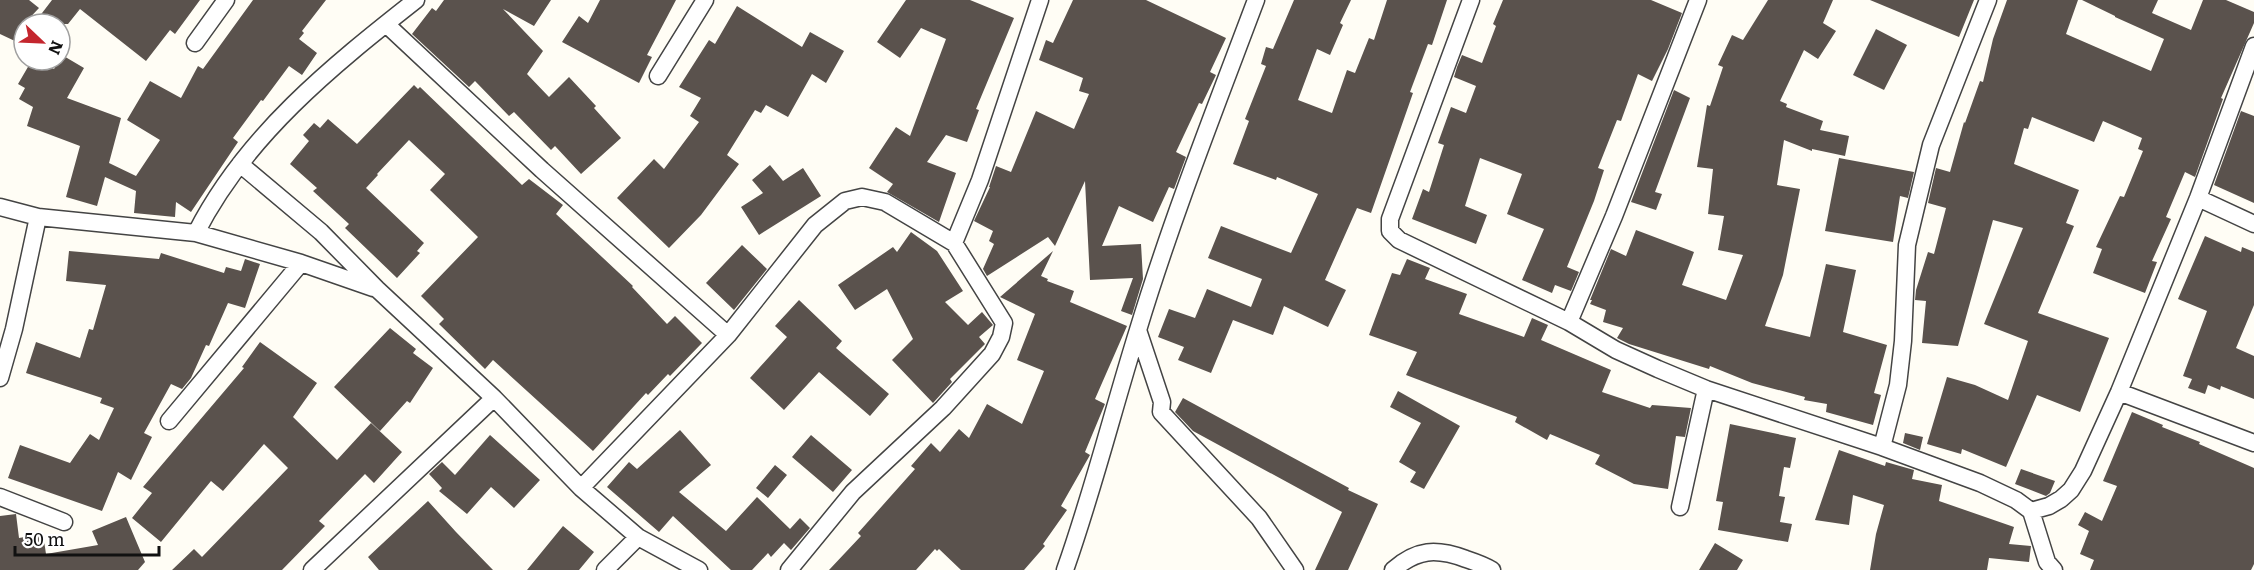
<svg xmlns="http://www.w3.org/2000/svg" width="2254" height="570" viewBox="0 0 2254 570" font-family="Literata,serif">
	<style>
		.building { fill: #5a524d }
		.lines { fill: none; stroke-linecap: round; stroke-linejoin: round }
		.minor-casing { stroke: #444; stroke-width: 19 }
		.minor { stroke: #fff; stroke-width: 16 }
	</style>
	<rect width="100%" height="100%" fill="#fffdf5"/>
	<!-- building -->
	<path class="building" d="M 0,0 L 29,0 L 39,8 L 24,24 L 17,42 L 0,34 Z
		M 52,0 L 200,0 L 175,34 L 170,30 L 146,61 L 80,9 L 68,24 L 48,24 L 39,17 Z
		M 253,0 L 326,0 L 302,31 L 304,33 L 299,39 L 317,53 L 302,75 L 289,66 L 263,101 L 261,100 L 233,138 L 238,142 L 191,212 L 176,202 L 175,217 L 134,213 L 136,191 L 105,177 L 97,206 L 66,197 L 80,146 L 27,126 L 33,107 L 19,99 L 25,88 L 18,84 L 32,60 L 39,60 L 54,69 L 62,55 L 84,68 L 67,98 L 121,118 L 109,163 L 136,176 L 160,140 L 127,120 L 150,81 L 181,98 L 198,66 L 203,69 Z
		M 444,0 L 551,0 L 534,26 L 503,9 L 543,51 L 527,74 L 549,97 L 569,77 L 596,106 L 594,108 L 621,138 L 581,174 L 555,146 L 551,150 L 514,112 L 509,116 L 475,81 L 469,87 L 412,34 L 432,8 L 436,11 Z
		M 600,0 L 676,0 L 647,55 L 652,57 L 639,83 L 562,42 L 579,16 L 588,23 Z
		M 906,0 L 970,0 L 1014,18 L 976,109 L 979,110 L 967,142 L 946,135 L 927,162 L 956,173 L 939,222 L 887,192 L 893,184 L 869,168 L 896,127 L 910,136 L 946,39 L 921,28 L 900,58 L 877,42 Z
		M 1073,0 L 1146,0 L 1226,38 L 1210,72 L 1216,75 L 1202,104 L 1199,103 L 1176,152 L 1186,157 L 1174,189 L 1169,187 L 1153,222 L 1119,206 L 1102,246 L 1141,244 L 1143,279 L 1132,315 L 1121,311 L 1133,278 L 1090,280 L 1085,181 L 1055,246 L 1048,237 L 987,276 L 983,269 L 994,244 L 989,241 L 993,231 L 974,221 L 990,187 L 989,187 L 996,166 L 1011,172 L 1036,111 L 1074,129 L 1089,94 L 1079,91 L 1083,78 L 1039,60 L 1046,40 L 1053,43 Z
		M 1294,0 L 1351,0 L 1340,23 L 1343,25 L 1330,55 L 1317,49 L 1298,100 L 1332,113 L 1347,70 L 1355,73 L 1369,38 L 1374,40 L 1387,0 L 1447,0 L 1432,45 L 1428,44 L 1410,92 L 1413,93 L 1371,213 L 1357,208 L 1325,280 L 1346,290 L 1328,327 L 1284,306 L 1273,335 L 1233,320 L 1211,373 L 1178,360 L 1184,347 L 1158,337 L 1169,309 L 1195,318 L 1207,289 L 1251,307 L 1262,279 L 1208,258 L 1221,226 L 1291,253 L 1318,194 L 1277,177 L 1276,180 L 1233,164 L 1249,121 L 1245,119 L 1266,66 L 1261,64 L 1266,47 L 1273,49 Z
		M 1503,0 L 1651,0 L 1682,13 L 1668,49 L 1652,81 L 1638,74 L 1621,121 L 1617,120 L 1598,168 L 1604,170 L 1594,201 L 1567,267 L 1579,272 L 1571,291 L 1555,285 L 1552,293 L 1522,280 L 1544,229 L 1507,214 L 1522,174 L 1480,158 L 1465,206 L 1487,215 L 1476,244 L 1412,219 L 1423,189 L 1429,192 L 1444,145 L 1438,143 L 1451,107 L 1466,113 L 1476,86 L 1454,77 L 1457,67 L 1462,55 L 1482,63 L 1496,26 L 1493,24 Z
		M 1768,0 L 1833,0 L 1823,23 L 1836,31 L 1818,59 L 1804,50 L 1780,101 L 1787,104 L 1786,107 L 1823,121 L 1820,130 L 1849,136 L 1845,156 L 1812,149 L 1812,151 L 1784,140 L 1777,185 L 1800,189 L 1783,275 L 1765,326 L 1810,337 L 1826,264 L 1856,270 L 1843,332 L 1887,345 L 1874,393 L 1881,395 L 1873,425 L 1826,412 L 1827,404 L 1804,400 L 1805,397 L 1752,383 L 1710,366 L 1709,369 L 1629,344 L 1617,338 L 1623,328 L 1603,322 L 1606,310 L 1590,304 L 1592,300 L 1590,300 L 1611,249 L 1626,256 L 1636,230 L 1694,252 L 1682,285 L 1726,300 L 1743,255 L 1718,250 L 1724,216 L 1708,214 L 1713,169 L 1697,167 L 1707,105 L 1710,106 L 1723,67 L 1718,65 L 1732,35 L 1743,40 Z
		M 1870,0 L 1974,0 L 1959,37 Z
		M 2007,0 L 2078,0 L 2066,34 L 2151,71 L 2164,39 L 2115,17 L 2115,16 L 2082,0 L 2158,0 L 2152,13 L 2191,30 L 2203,0 L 2226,0 L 2254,12 L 2254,23 L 2221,98 L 2223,99 L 2195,177 L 2185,172 L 2166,217 L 2171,219 L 2152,261 L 2157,262 L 2145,293 L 2093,273 L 2102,249 L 2096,247 L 2120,196 L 2124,197 L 2143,151 L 2138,149 L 2142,138 L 2103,121 L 2094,142 L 2032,117 L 2028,129 L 2024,128 L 2014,164 L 2079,190 L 2066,223 L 2074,226 L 2038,313 L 2109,338 L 2080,412 L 2037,395 L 2006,467 L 1962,449 L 1961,454 L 1927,444 L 1947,377 L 1975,385 L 2008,400 L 2028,341 L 1984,324 L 2023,228 L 1993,220 L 1958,346 L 1922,343 L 1926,301 L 1915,300 L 1916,290 L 1928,252 L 1934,254 L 1946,208 L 1928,203 L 1936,168 L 1950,172 L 1964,122 L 1965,123 L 1980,81 L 1983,82 L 1993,39 Z
		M 737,6 L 802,47 L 810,32 L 844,51 L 826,83 L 812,74 L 788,117 L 766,105 L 761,113 L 755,110 L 727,155 L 739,164 L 701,215 L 669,248 L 617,198 L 654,159 L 664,169 L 699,122 L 690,116 L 701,98 L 679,87 L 709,40 L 715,44 Z
		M 1876,29 L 1907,45 L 1884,90 L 1853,75 Z
		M 414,85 L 418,89 L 420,87 L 522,185 L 529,179 L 563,205 L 556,214 L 633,286 L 632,287 L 667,324 L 675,316 L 702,343 L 670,376 L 668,374 L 648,395 L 646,393 L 593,451 L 493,360 L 485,369 L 439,324 L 444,319 L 421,296 L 478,237 L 430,190 L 445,174 L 409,140 L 377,174 L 378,175 L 366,188 L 424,243 L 417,251 L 420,253 L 397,278 L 345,228 L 349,224 L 313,191 L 317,188 L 290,164 L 309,141 L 303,135 L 314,123 L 320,128 L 328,119 L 357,144 Z
		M 1674,90 L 1690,98 L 1655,192 L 1662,194 L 1656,210 L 1631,202 Z
		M 2241,111 L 2254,116 L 2254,203 L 2214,185 Z
		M 1839,158 L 1914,172 L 1908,198 L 1900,196 L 1893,242 L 1825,231 Z
		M 770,165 L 783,181 L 803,168 L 821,196 L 759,235 L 741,207 L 763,193 L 752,180 Z
		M 911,232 L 937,251 L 963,291 L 945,302 L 968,325 L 982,312 L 993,325 L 979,337 L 985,344 L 950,379 L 952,382 L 933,403 L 892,360 L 913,339 L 887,289 L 855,310 L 838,285 L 893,247 L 897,252 Z
		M 2205,236 L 2241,252 L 2242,247 L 2254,252 L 2254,305 L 2236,348 L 2254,356 L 2254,399 L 2221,386 L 2220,390 L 2208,385 L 2205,394 L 2188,388 L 2192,379 L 2183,376 L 2207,311 L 2178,299 Z
		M 742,245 L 767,269 L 734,310 L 706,283 Z
		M 69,251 L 159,259 L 161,253 L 224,273 L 226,267 L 241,271 L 245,259 L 260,264 L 245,308 L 228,303 L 209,346 L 206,345 L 191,378 L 182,389 L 171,384 L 144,433 L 152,437 L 131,480 L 118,472 L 102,511 L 8,478 L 20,445 L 70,463 L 90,434 L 99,440 L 114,408 L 100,403 L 102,398 L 26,373 L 36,342 L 80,358 L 89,329 L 93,330 L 106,285 L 66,281 Z
		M 1053,251 L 1041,276 L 1048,279 L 1047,281 L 1074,291 L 1070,302 L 1127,326 L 1095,399 L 1105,404 L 1085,452 L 1090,455 L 1061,506 L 1067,510 L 1043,544 L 1045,546 L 1024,570 L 961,570 L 939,549 L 937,551 L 935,549 L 916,570 L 829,570 L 861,536 L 858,533 L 915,469 L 911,466 L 931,443 L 940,452 L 959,429 L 969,438 L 987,404 L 1022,424 L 1044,371 L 1017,360 L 1035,314 L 1000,297 Z
		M 1407,259 L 1430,268 L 1425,279 L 1467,294 L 1459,314 L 1524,337 L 1532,318 L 1548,325 L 1541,340 L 1611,370 L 1602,392 L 1650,408 L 1652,405 L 1691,408 L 1685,437 L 1676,436 L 1668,489 L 1634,484 L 1595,464 L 1600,455 L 1550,434 L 1547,440 L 1515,422 L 1517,417 L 1406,375 L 1417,352 L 1369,335 L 1392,273 L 1400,275 Z
		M 799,300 L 842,341 L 836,348 L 889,394 L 870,416 L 819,372 L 784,410 L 750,378 L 787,337 L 775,326 Z
		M 390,328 L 416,349 L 413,353 L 433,368 L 410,403 L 407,401 L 380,431 L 334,387 Z
		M 260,342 L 317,383 L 293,417 L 337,460 L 371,423 L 402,452 L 374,483 L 365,474 L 319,521 L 325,526 L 282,570 L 172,570 L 194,549 L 202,557 L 288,468 L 264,444 L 223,491 L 211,481 L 161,542 L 132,518 L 152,493 L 143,487 L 244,368 L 242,367 Z
		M 1398,391 L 1460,426 L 1424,489 L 1410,482 L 1416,472 L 1399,462 L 1421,423 L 1390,407 Z
		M 1183,398 L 1349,488 L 1348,490 L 1378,504 L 1348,570 L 1315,570 L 1342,512 L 1193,431 L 1175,412 Z
		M 2132,412 L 2163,425 L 2162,427 L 2200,442 L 2199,444 L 2254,468 L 2254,564 L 2251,570 L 2090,570 L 2094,560 L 2080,554 L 2089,531 L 2078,525 L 2085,512 L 2102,521 L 2117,486 L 2103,481 Z
		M 1730,424 L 1796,438 L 1790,468 L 1784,467 L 1779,496 L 1785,497 L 1780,522 L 1792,524 L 1788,542 L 1718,530 L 1723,502 L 1716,501 Z
		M 680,430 L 711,465 L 679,492 L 726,531 L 757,497 L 790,529 L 800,518 L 810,528 L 791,550 L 784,543 L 771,557 L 768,553 L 752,570 L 731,570 L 673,516 L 659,532 L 607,487 L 629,462 L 637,469 Z
		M 1905,433 L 1923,437 L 1920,450 L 1903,443 Z
		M 490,435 L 540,480 L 514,508 L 491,487 L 467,514 L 439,491 L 442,488 L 429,474 L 442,462 L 455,475 Z
		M 811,435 L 852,470 L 833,492 L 792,457 Z
		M 1839,450 L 1885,466 L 1886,462 L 1914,470 L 1912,479 L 1942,485 L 1939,501 L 2014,527 L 2009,544 L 2031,546 L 2029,562 L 1989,558 L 1987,570 L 1870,570 L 1876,534 L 1884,505 L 1853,495 L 1849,525 L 1815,520 Z
		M 775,465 L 787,475 L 768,498 L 756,488 Z
		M 2021,469 L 2055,481 L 2050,493 L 2046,496 L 2015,484 Z
		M 428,501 L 456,532 L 493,570 L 379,570 L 368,557 Z
		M 16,514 L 19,538 L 43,534 L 46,554 L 98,545 L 92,531 L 126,517 L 145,562 L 138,570 L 0,570 L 0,516 Z
		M 563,526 L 594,552 L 579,570 L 527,570 Z
		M 1715,543 L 1743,560 L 1737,570 L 1699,570 Z"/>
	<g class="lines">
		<defs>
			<path id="minor" d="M 1471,0 L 1390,219 L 1390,231 L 1399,240 L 1569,322 L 1616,350 L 1658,369 L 1706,389 L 1882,447 L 1980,483 L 2016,500 L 2031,511 L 2047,562 L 2054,570
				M 386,24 L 542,170 L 728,335
				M 195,43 L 226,0
				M 658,76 L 705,0
				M 240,164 L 321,232 L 377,289 L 494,398 L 581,488 L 638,537 L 699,570
				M 2198,198 L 2254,224
				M 0,207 L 38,217 L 196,233 L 301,263 L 373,288
				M 196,233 C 245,136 332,66 416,0
				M 954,243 L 980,180 L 1040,0
				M 1569,322 L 1614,216 L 1698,0
				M 1138,330 L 1162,402 L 1161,412 L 1259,518 L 1295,570
				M 0,378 L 14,329 L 38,217
				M 2119,392 L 2254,443
				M 169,421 L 301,263
				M 1882,447 L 1898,385 L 1903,341 L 1907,245 L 1931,145 L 1988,0
				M 581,488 L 728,335 L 815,225 L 845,201 L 862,197 L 885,202 L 954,243 L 1004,323 L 1001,337 L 992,354 L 943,408 L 853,492 L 789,570
				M 0,497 L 64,522
				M 1680,507 L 1706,389
				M 2031,511 L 2049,506 L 2061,499 L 2071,490 L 2083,471 L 2119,392 L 2198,198 L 2254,46
				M 312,570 L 494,398
				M 605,570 L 638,537
				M 1065,570 C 1093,491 1113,410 1138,330 C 1172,218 1215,109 1256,0
				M 1393,570 C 1417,549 1436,548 1466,559 C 1475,562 1484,565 1492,570"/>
		</defs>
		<!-- minor casing -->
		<use href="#minor" class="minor-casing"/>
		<!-- minor -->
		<use href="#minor" class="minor"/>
	</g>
	<!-- north arrow -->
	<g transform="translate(42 42) rotate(113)"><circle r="28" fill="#ffffff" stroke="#a0a0a0" stroke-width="1.5"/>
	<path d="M0-4.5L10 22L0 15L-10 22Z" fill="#c4262e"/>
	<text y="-9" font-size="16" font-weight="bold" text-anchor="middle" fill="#111111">N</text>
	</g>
	<!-- scale -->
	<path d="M15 546v9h144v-9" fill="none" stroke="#111111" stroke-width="3"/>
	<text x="24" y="546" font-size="18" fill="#111111" stroke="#ffffff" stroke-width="4.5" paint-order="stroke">50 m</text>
</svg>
